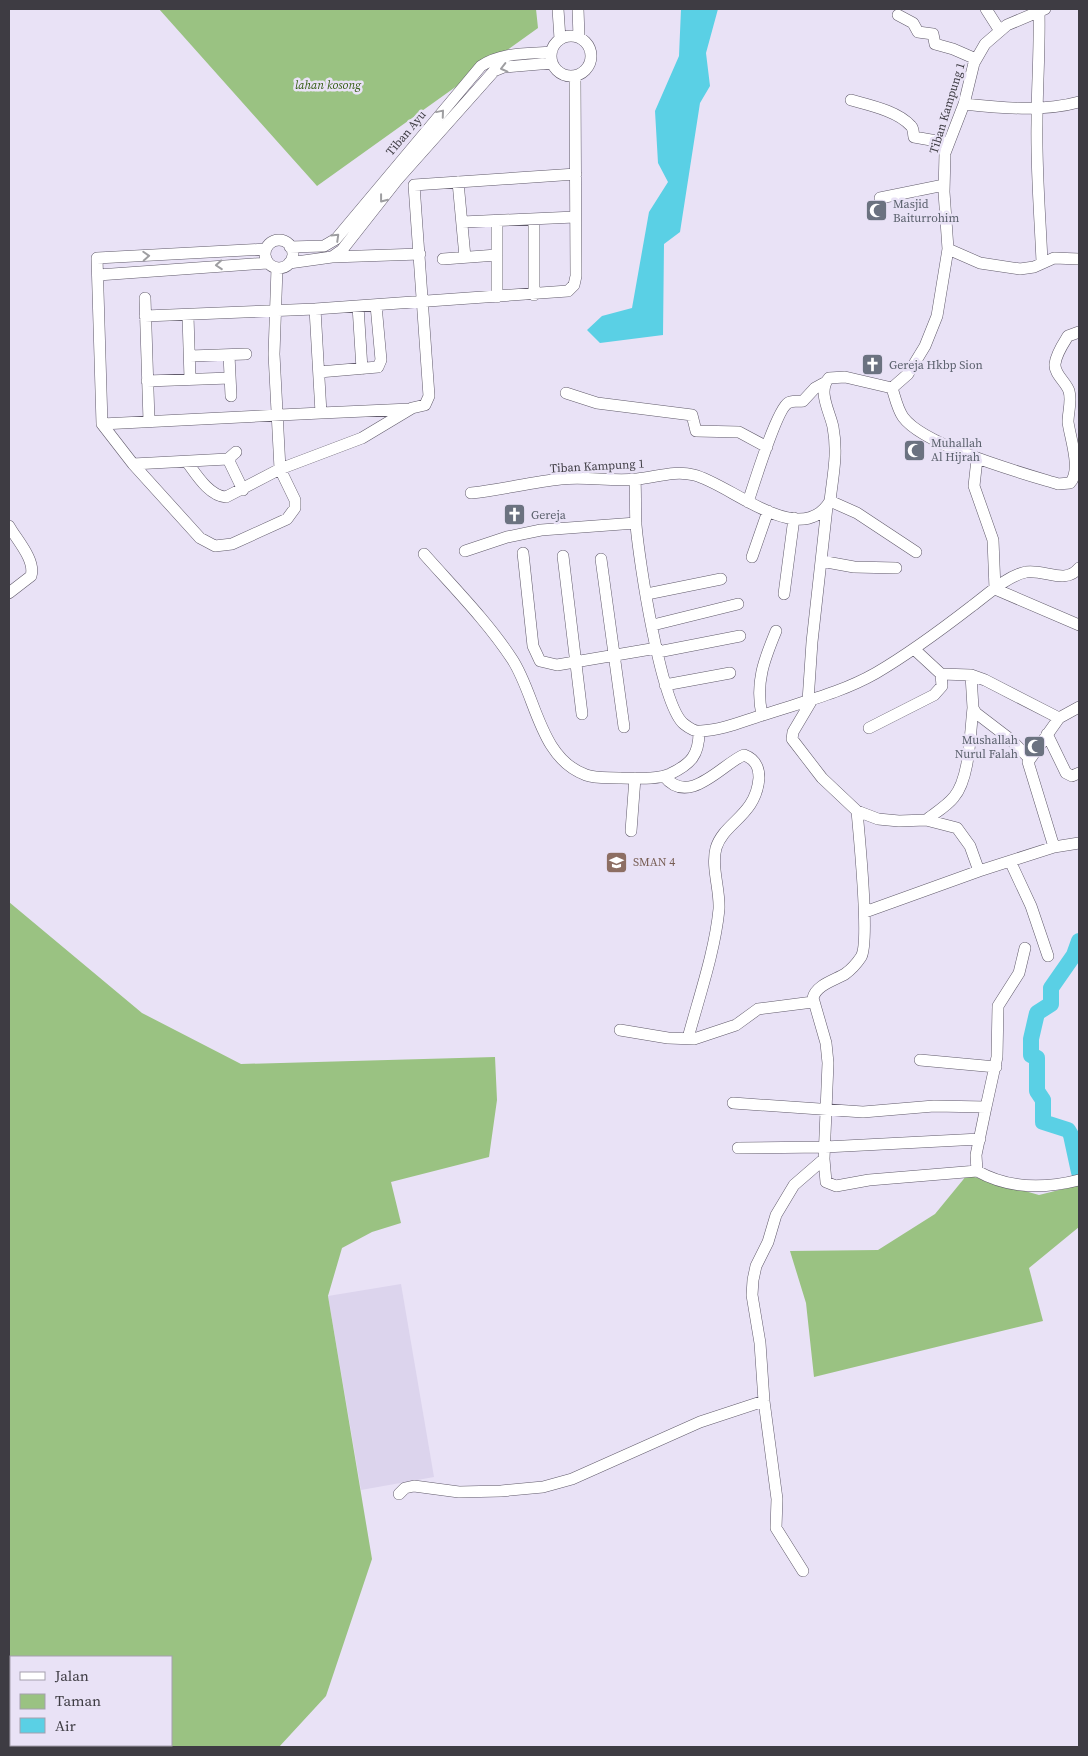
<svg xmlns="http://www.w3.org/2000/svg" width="1088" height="1756" viewBox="0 0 1088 1756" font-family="'Source Serif 4',serif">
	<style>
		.built { fill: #dcd4ed }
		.green { fill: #9ac282; fill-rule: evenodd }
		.water { fill: #5ad0e5 }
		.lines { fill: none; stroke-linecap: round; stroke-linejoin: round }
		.river { stroke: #5ad0e5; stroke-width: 16 }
		.street-casing { stroke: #605a6a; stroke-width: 12 }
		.street { stroke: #fff; stroke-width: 11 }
		.oneway { stroke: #9e9ea1 }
		.labels { text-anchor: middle; stroke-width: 5; stroke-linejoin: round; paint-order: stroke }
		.park-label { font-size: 12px; font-style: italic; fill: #325b10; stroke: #e9e2f6 }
		.street-label { font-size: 12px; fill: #3e3c43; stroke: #e9e2f6 }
		.worship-label { font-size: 12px; fill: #5b616d; stroke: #e9e2f6; text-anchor: start }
		.education-label { font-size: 12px; fill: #785e54; stroke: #e9e2f6; text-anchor: start }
	</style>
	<rect width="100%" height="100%" fill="#e9e2f6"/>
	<!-- built -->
	<path class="built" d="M 401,1284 L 434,1477 L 361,1490 L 328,1296 Z"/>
	<!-- green -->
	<path class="green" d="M 159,9 L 536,9 L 538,28 L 317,186 Z
		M 9,902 L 142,1013 L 241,1064 L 495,1057 L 497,1100 L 489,1157 L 391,1182 L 401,1223 L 372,1232 L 342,1248 L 328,1296 L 372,1559 L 326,1696 L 279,1747 L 9,1747 ZM 11,1657 L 171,1657 L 171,1745 L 11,1745 Z
		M 967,1175 L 1039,1195 L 1079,1185 L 1079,1227 L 1029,1268 L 1043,1321 L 814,1377 L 806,1303 L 790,1251 L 878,1250 L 935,1214 Z"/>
	<!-- water -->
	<path class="water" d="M 681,9 L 718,9 L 706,53 L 710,86 L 700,103 L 680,232 L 664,244 L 663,335 L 600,343 L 587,330 L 602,316 L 632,308 L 649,212 L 668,182 L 658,163 L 655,111 L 679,56 Z"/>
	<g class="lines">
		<!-- river -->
		<path class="river" d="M 1079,941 L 1074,955 L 1051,988 L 1051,1004 L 1037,1013 L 1031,1039 L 1031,1055 L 1037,1058 L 1037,1091 L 1043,1100 L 1043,1122 L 1068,1130 L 1071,1135 L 1079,1172"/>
		<defs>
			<path id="street" d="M 558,9 L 560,39
				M 578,9 L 579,37
				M 986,9 L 1000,31
				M 1039,11 C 1040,49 1037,86 1037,123 C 1036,169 1040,215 1042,262
				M 898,15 L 913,23 L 918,32 L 933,34 L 935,44 L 953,49 L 976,59
				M551 56a20 20 0 1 1 40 0a20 20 0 1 1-40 0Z
				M 851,100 C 869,105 898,111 911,126 C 914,129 913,133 914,137 L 948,143
				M 964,104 C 1001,108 1043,112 1079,102
				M 458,182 L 465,257
				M 880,198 L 944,185
				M 534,219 L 534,295
				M 497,221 L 497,297
				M 462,222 L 575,217
				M265 254a14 14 0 1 1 28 0a14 14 0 1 1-28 0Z
				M 290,247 L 324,246 L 336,239 L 481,66 C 502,52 527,54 551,52
				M 266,249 L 97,258 L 102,424 L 133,464 L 200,538 L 215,546 L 232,544 L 287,519 L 295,508 L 295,500 L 280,469 L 274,354 L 277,268
				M 948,249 L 980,263 L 1020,269 L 1034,267 L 1054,258 L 1079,259
				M 332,257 L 342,250 L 397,180 L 494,71 L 504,67 L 552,63
				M 443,259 L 497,255
				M 289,263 L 332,257 L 420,254
				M 98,275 L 267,263
				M 145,298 L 149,421
				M 358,306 L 362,369
				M 145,316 L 315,309 L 568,291 L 574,285 L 576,276 L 575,76
				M 188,316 L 190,379
				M 229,355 L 231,396
				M 190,356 L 246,354
				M 319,372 L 378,367 L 381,360 L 376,305
				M 147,381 L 230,378
				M 892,388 C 895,397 897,408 903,417 C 924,446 1022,473 1058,484 L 1070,483 C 1082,470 1070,438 1068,422 C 1068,412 1072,401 1069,391 C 1066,382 1054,374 1055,364 C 1056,354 1063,344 1068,336 L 1079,332
				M 566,393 L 597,403 L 692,415 L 696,431 L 739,432 L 767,447
				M 321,413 L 410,409
				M 102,424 L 321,413 L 315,309
				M 236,452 L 228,459 L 243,490
				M 977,459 L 974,486 L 993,540 L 995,589 L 1079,625
				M 187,462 C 196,474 209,496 226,497 L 280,469 L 362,438 L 412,408 L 425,405 L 429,396 L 414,185 L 576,174
				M 133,464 L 228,459
				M 635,480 C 636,495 635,510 636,525 C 639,560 661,706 684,724 C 689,728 696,732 701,731 C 723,730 743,721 763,715 C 802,702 841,693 876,673 C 910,653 941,630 972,606 C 987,595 1007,576 1026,572 C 1045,569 1065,585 1079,568
				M 471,493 C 501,490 531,482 561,479 C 587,476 612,482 637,479 C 657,477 675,470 694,475 C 729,483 801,551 830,501 C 833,474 838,454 833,427 C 830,412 817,391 829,378 L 845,377 L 892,388 L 908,374 L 925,346 L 937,316 L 948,249 L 944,192 L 945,153 L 964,104 L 974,63 L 985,44 L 1007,25 L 1045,9
				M 830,501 L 857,513 L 916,552
				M 748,502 C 753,487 777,409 788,403 C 792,400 798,402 803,401 L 815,388 L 826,382
				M 9,526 C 16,539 36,560 31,576 L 9,593
				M 465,551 L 507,537 L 541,530 L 636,523
				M 523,553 L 533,646 L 540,661 L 557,665 L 657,648
				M 424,554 C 454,588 487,621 512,659 C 536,695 539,758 586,775 C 597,779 609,777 621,778 C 636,778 656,780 670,774 C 691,764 699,755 699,732
				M 563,556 L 582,714
				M 752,557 L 768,511
				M 601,559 L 624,727
				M 821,561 L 854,567 L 896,568
				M 647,594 L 721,579
				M 784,594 L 794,518
				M 653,625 L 738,604
				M 914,649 L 941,674 L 971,675 L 985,680 L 1059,718
				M 658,652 L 740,636
				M 971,675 L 973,708 L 976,713 L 1010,739 L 1029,758
				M 665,685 L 730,673
				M 812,700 L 793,732 L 792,739 L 822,778 L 857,811
				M 808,701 L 812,642 L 827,507
				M 762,715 C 755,683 764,660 776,631
				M 869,728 L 934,695 L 942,686 L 941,674
				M 1047,734 L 1066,773 L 1072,776 L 1079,773
				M 664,776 C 689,808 723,763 744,755 C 755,759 759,766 759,778 C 756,816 724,822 716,848 C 711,867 720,889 719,909 C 715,951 699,997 688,1038
				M 926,820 C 935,813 947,806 954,797 C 970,778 970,733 973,708
				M 631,831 L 635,778
				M 1054,847 L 1028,762 L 1059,718 L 1079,707
				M 1010,861 L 1031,906 L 1048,956
				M 979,871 L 1054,847 L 1079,843
				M 865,912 L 979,871 L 970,846 L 957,828 L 926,820 L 899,821 L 878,819 L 857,811 C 859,834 870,943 861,957 C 857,963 852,969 845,974 C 835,980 816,985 813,998 L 826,1043 L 828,1063 L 824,1159 L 826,1182 L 836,1186 L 869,1180 L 977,1171
				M 620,1030 L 668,1038 L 694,1039 L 736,1025 L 758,1009 L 813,1002
				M 920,1060 L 996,1067
				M 733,1103 L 863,1112 L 934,1106 L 986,1107 L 976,1155 L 977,1171 C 1009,1189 1044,1189 1079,1180
				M 986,1107 L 997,1057 L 998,1006 L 1019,973 L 1025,948
				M 738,1148 L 825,1147 L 980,1139
				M 399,1494 L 405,1488 L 414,1486 L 459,1492 L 501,1491 L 543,1487 L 572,1479 L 700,1422 L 764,1401
				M 803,1571 L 776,1528 L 777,1499 L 764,1401 L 760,1343 L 752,1295 L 753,1280 L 756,1266 L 768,1242 L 776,1215 L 794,1185 L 824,1159"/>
		</defs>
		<!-- street casing -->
		<use href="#street" class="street-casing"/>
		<!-- street -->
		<use href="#street" class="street"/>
	</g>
	<!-- one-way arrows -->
	<defs><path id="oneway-chevron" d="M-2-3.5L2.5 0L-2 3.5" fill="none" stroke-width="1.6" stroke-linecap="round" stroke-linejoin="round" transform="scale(1.25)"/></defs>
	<g class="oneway">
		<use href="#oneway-chevron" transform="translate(504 68) rotate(166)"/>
		<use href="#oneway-chevron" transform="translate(441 113) rotate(-50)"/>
		<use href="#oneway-chevron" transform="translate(383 199) rotate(128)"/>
		<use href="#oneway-chevron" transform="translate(336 237) rotate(-44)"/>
		<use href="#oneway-chevron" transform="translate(146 256) rotate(-3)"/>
		<use href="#oneway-chevron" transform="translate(219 265) rotate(176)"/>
	</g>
	<!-- icons -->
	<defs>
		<symbol id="mosque-square" viewBox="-11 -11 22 22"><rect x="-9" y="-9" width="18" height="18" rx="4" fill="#6b7280" stroke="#e9e2f6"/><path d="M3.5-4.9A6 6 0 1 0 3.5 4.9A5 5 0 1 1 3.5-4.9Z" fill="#fff"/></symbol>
		<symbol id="church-square" viewBox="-11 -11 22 22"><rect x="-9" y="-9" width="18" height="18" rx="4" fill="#6b7280" stroke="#e9e2f6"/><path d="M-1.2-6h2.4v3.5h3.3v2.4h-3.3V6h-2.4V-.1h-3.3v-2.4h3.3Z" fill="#fff"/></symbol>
		<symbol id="school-square" viewBox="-11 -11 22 22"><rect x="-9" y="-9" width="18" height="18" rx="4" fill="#8d6e63" stroke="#e9e2f6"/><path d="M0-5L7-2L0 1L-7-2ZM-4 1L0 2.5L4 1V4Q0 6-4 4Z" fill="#fff"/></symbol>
	</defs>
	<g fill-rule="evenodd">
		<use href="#mosque-square" x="864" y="198" width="25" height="25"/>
		<use href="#church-square" x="860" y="352" width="25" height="25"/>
		<use href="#mosque-square" x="902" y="438" width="25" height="25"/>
		<use href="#church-square" x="502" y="502" width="25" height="25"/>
		<use href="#mosque-square" x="1022" y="734" width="25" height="25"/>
		<use href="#school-square" x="604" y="850" width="25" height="25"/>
	</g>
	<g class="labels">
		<!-- park labels -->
		<g class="park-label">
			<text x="328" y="89">lahan kosong</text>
		</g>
		<!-- street labels -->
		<g class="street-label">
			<text transform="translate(947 108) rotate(-73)" y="4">Tiban Kampung 1</text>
			<text transform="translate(406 133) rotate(-50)" y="4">Tiban Ayu</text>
			<text transform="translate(597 466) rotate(-3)" y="4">Tiban Kampung 1</text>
		</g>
		<!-- worship labels -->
		<g class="worship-label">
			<text x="893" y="208">Masjid<tspan x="893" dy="14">Baiturrohim</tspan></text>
			<text x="889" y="369">Gereja Hkbp Sion</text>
			<text x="931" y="447">Muhallah<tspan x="931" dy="14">Al Hijrah</tspan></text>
			<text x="531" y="519">Gereja</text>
			<text x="1018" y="744" text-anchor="end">Mushallah<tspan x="1018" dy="14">Nurul Falah</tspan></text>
		</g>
		<!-- education labels -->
		<g class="education-label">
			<text x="633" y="866">SMAN 4</text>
		</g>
	</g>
	<!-- border -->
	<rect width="1088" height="1756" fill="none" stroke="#3e3c43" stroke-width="20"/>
	<!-- legend -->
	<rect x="10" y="1656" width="162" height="90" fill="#e9e2f6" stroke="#a5a0ae"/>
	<rect x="20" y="1672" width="25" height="8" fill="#ffffff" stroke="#a5a0ae"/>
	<text x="55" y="1681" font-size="15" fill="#3e3c43">Jalan</text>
	<rect x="20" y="1694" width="25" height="15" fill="#9ac282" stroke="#a5a0ae"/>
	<text x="55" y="1706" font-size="15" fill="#3e3c43">Taman</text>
	<rect x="20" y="1718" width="25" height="15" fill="#5ad0e5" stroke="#a5a0ae"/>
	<text x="55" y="1731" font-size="15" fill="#3e3c43">Air</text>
</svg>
